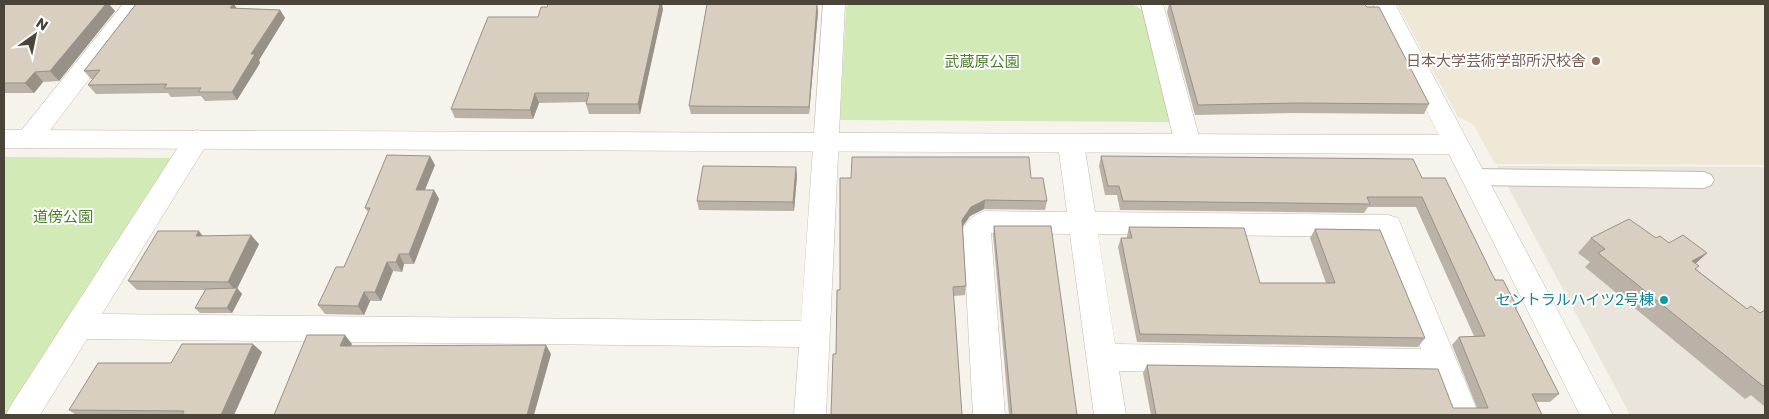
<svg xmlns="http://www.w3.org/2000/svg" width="1769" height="419" viewBox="0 0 1769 419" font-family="Poppins,'Noto Sans JP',sans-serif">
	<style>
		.residential { fill: #eae5da }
		.education { fill: #efe8d6 }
		.green { fill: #d2eab5 }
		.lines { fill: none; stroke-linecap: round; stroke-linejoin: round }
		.pedestrian-casing { stroke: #c2bbae; stroke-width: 2 }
		.minor-casing { stroke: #c2bbae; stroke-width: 1 }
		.tertiary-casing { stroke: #c2bbae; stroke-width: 1 }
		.pedestrian { fill: #fff; fill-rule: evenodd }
		.minor { fill: #fff; fill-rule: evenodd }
		.tertiary { fill: #fff; fill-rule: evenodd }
		.wall { fill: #bab2a6 }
		.shaded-wall { fill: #979187 }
		.building { fill: #d8cfc1; stroke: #979187 }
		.education-dot { fill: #8d6e63; stroke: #fff; stroke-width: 2 }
		.culture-dot { fill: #0f9aa8; stroke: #fff; stroke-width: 2 }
		.labels { text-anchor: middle; stroke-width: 4; stroke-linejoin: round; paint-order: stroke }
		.education-label { font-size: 15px; fill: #785e54; stroke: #fff; text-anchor: end }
		.park-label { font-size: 15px; fill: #4a7f2a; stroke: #fff }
		.culture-label { font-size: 15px; fill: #0d838f; stroke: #fff; text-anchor: end }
	</style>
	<rect width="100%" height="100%" fill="#f6f3ec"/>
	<!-- residential -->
	<path class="residential" d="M 1497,166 L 1765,167 L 1765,415 L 1630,415 Z"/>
	<!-- education -->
	<path class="education" d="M 1397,4 L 1765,4 L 1765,165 L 1495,164 L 1473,124 L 1458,117 Z"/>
	<!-- green -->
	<path class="green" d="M 849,4 L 1134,5 L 1142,10 L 1172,122 L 840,120 L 846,7 Z
		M 4,157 L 173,158 L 8,415 L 4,415 Z"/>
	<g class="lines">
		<defs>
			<path id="pedestrian" d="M 1475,169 L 1704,172 L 1711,175 L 1714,180 L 1711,185 L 1704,188 L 1475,185 L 1468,182 L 1465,177 L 1468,172 Z"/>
			<path id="minor" d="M 123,4 L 146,4 L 38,146 L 29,148 L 20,146 L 16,139 L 20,132 Z
				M 823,4 L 845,4 L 826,415 L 794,415 L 799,347 L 87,339 L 40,415 L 6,415 L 11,405 L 188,132 L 197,130 L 206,132 L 210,139 L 102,314 L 801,321 Z
				M 1141,4 L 1163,4 L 1201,144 L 1197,151 L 1188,153 L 1179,151 L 1175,144 Z
				M 1071,135 L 1080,137 L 1084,144 L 1095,212 L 1388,215 L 1398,218 L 1479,415 L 1447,415 L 1432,376 L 1119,371 L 1126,415 L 1094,415 L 1070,234 L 991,233 L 1005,415 L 973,415 L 963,229 C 968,219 974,215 985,211 L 1067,212 L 1058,144 L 1062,137 ZM 1098,234 L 1378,237 L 1421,349 L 1115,344 Z"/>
			<path id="tertiary" d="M 1373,4 L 1395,4 L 1613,415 L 1580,415 L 1449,154 L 4,148 L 4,130 L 1439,135 Z"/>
		</defs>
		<!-- pedestrian casing -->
		<use href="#pedestrian" class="pedestrian-casing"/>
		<!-- minor casing -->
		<use href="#minor" class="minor-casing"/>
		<!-- tertiary casing -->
		<use href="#tertiary" class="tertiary-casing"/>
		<!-- pedestrian -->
		<use href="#pedestrian" class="pedestrian"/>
		<!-- minor -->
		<use href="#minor" class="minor"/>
		<!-- tertiary -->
		<use href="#tertiary" class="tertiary"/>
	</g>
	<!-- wall -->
	<path class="wall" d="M 4,4 L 115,11 L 59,81 L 43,82 L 34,93 L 4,93 Z
		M 136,4 L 234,4 L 236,8 L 280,10 L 285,18 L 259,60 L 260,63 L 237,100 L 205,101 L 201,96 L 171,97 L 168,93 L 96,94 L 88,85 L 93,79 L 91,79 L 84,71 Z
		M 817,4 L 818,12 L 809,114 L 691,114 L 689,106 Z
		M 1169,4 L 1170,4 L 1429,104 L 1424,114 L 1292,113 L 1195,115 L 1167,12 Z
		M 663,9 L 640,114 L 589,114 L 586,104 L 587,102 L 539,103 L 533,119 L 455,118 L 451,109 L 538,17 Z
		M 1101,156 L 1422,178 L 1493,276 L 1517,307 L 1516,309 L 1559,394 L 1550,402 L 1536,402 L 1542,415 L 1151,415 L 1143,373 L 1147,365 L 1453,408 L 1477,408 L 1452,345 L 1459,337 L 1474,336 L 1416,207 L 1368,207 L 1364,213 L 1120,210 L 1117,195 L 1105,195 L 1099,166 Z
		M 435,165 L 425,190 L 434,190 L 439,199 L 414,264 L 404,264 L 402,272 L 393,271 L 381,301 L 370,301 L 364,315 L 325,314 L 318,305 L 344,267 L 368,212 L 365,208 Z
		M 796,167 L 797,176 L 794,211 L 699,210 L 697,201 Z
		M 840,178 L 1031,178 L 1047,201 L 1045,210 L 984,209 L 970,216 L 962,227 L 966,286 L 965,295 L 954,296 L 836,354 L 840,290 Z
		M 994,226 L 1077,415 L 1009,415 L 993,235 Z
		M 1129,227 L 1260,283 L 1326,283 L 1310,238 L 1315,229 L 1425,338 L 1418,347 L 1137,342 L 1118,247 L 1121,238 L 1127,238 L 1127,236 Z
		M 203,236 L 259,244 L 237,288 L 242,294 L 232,313 L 200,313 L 195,308 L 205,290 L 137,290 L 128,281 Z
		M 1591,238 L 1656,238 L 1669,243 L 1707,253 L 1695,264 L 1696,269 L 1747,309 L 1760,313 L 1765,310 L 1765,407 L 1751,395 L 1745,399 L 1585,267 L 1590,262 L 1578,253 Z
		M 262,352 L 234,415 L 76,415 L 69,410 L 171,363 Z"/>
	<!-- shaded-wall -->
	<path class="shaded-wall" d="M 104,4 L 109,4 L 115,11 L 59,81 L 50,71 Z
		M 233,4 L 234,4 L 239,12 L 230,8 Z
		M 660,4 L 662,4 L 663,9 L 640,114 L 638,104 Z
		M 817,4 L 818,12 L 809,114 L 809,107 Z
		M 280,10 L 285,18 L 259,60 L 260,63 L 237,100 L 232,92 L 251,54 Z
		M 35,72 L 43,82 L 34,93 L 25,83 Z
		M 535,93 L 539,103 L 533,119 L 530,110 Z
		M 430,156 L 435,165 L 421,199 L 416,190 Z
		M 796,167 L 797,176 L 794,211 L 793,202 Z
		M 434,190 L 439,199 L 414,264 L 409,254 Z
		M 985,200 L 984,209 L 970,216 L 961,229 L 962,220 L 971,207 Z
		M 199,231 L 206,240 L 196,236 Z
		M 251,235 L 259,244 L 236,291 L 228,282 Z
		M 1707,253 L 1692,267 L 1692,261 Z
		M 399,254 L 404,264 L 402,272 L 396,262 Z
		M 387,262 L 393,271 L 381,301 L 375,292 Z
		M 237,288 L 242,294 L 232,313 L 227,308 Z
		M 364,292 L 370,301 L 364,315 L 358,306 Z
		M 345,335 L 352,344 L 347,355 L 340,346 Z
		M 253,344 L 262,352 L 234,415 L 221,415 Z
		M 546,345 L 551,354 L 534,415 L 527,415 Z"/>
	<!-- building -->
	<path class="building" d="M 4,4 L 106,4 L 50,71 L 35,72 L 25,83 L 4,83 Z
		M 136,4 L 233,4 L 230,8 L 280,10 L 251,54 L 255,54 L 232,92 L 198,92 L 201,88 L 164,88 L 167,84 L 88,85 L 100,70 L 84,71 Z
		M 548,4 L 660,4 L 638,104 L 586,104 L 589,93 L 535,93 L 530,110 L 451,109 L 488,17 L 538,17 L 541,7 L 547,7 Z
		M 707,4 L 817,4 L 809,107 L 689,106 Z
		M 1170,4 L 1364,4 L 1367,7 L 1379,7 L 1429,104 L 1296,103 L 1198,105 Z
		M 387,155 L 430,156 L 416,190 L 434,190 L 409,254 L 399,254 L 396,262 L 387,262 L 375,292 L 364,292 L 358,306 L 318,305 L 336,267 L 344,267 L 370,208 L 365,208 Z
		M 1101,156 L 1413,159 L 1422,178 L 1445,178 L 1493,276 L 1495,280 L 1503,280 L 1517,307 L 1515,307 L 1559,394 L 1532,394 L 1542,415 L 1156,415 L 1147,365 L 1438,369 L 1453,408 L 1488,408 L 1459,337 L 1485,336 L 1422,197 L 1367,197 L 1370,204 L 1123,201 L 1119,186 L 1108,186 Z
		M 852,157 L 1029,157 L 1031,178 L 1043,178 L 1047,201 L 985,200 L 971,207 L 962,220 L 966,286 L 953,287 L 962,415 L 831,415 L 833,354 L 836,354 L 837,290 L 840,290 L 840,178 L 851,178 Z
		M 703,166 L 796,167 L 793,202 L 697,201 Z
		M 1629,219 L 1656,238 L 1660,236 L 1669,243 L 1683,235 L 1707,253 L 1692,261 L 1699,266 L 1695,269 L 1747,309 L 1751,306 L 1760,313 L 1765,310 L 1765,384 L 1763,386 L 1598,253 L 1605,249 L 1591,238 Z
		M 994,226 L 1051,226 L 1077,415 L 1012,415 Z
		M 1129,227 L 1244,228 L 1260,283 L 1335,283 L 1315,229 L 1380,230 L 1425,338 L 1140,334 L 1121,238 L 1132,238 Z
		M 158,231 L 199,231 L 196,236 L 251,235 L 228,282 L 128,281 Z
		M 237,288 L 227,308 L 195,308 L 206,289 Z
		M 307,335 L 345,335 L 340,346 L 546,345 L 527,415 L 274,415 Z
		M 182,344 L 253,344 L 221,415 L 182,415 L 184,411 L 69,410 L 98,363 L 171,363 Z"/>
	<!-- markers -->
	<circle class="education-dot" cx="1596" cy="61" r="5"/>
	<circle class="culture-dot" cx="1664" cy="300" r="5"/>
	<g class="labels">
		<!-- education labels -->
		<g class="education-label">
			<text x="1586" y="66">日本大学芸術学部所沢校舎</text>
		</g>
		<!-- park labels -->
		<g class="park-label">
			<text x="982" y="67">武蔵原公園</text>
			<text x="63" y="222">道傍公園</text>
		</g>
		<!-- culture labels -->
		<g class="culture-label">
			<text x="1654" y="305">セントラルハイツ2号棟</text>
		</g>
	</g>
	<!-- border -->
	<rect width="1769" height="419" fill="none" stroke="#4b4439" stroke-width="10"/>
	<!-- north arrow -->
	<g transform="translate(35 35) rotate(33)" stroke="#ffffff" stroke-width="4" paint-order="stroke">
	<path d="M0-4L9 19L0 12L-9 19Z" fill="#4b4439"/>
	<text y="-8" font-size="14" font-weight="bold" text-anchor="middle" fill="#4b4439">N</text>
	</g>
</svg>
